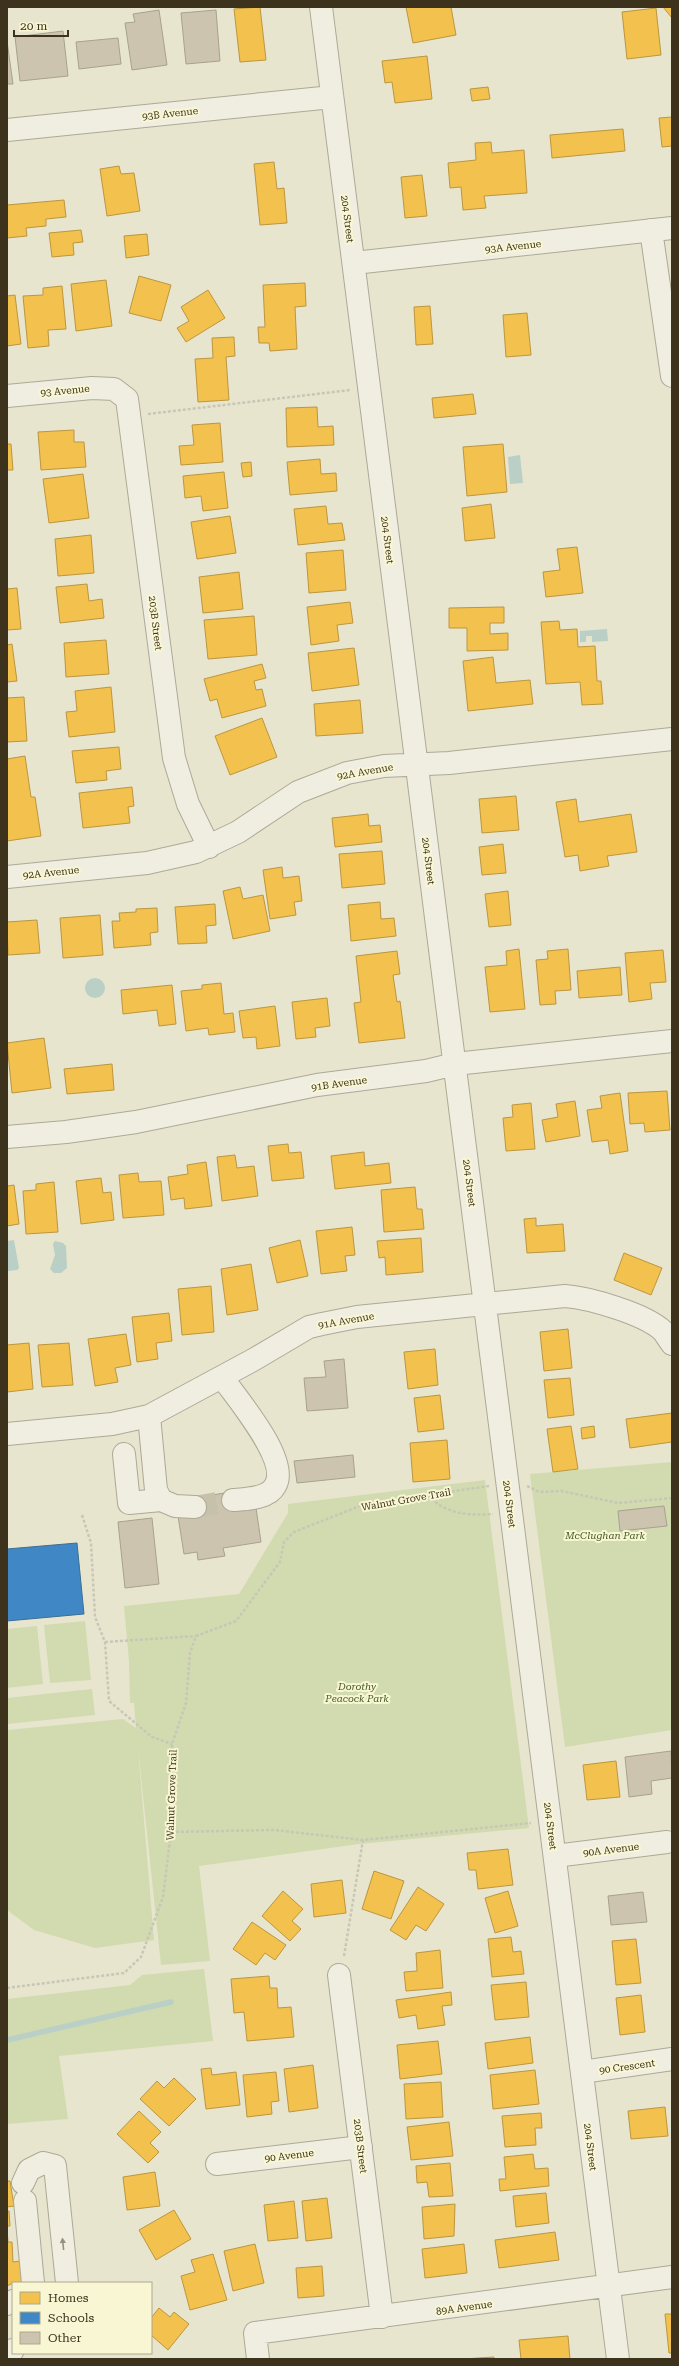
<svg xmlns="http://www.w3.org/2000/svg" width="679" height="2366" viewBox="0 0 679 2366" font-family="'Roboto Serif',serif">
	<style>
		.green { fill: #d1dbaf }
		.water { fill: #bacfc6 }
		.homes { fill: #f2c14e; stroke: #bc963f }
		.schools { fill: #3f88c5; stroke: #3e6e93 }
		.lines { fill: none; stroke-linecap: round; stroke-linejoin: round }
		.stream { stroke: #bacfc6; stroke-width: 5.5 }
		.building { fill: #ccc4af; stroke: #a8a18d }
		.minor-tunnel { stroke: #c6c1ab; stroke-width: 22; stroke-dasharray: 22 11; stroke-linecap: butt }
		.minor-casing { stroke: #ada997; stroke-width: 24 }
		.path { stroke: #c8c6b7; stroke-width: 2.5; stroke-dasharray: 3 2; stroke-linecap: butt }
		.minor { stroke: #efeee1; stroke-width: 22 }
		.oneway { fill: #96907f }
		.labels { text-anchor: middle; stroke-width: 4; stroke-linejoin: round; paint-order: stroke }
		.street-label { font-size: 10px; fill: #3d331d; stroke: #f9f6d4 }
		.park-label { font-size: 10px; font-style: italic; fill: #415b22; stroke: #f9f6d4 }
	</style>
	<rect width="100%" height="100%" fill="#e8e5ce"/>
	<!-- green -->
	<path class="green" d="M 672,1462 L 672,1730 L 565,1747 L 530,1474 Z
		M 485,1480 L 529,1828 L 359,1844 L 199,1866 L 210,1961 L 161,1965 L 138,1748 L 154,1940 L 95,1948 L 34,1930 L 7,1910 L 7,1730 L 123,1719 L 136,1728 L 134,1703 L 130,1703 L 129,1662 L 124,1606 L 239,1594 L 288,1513 L 288,1504 Z
		M 85,1621 L 91,1680 L 50,1683 L 44,1625 Z
		M 37,1626 L 43,1684 L 7,1688 L 7,1629 Z
		M 92,1689 L 95,1715 L 7,1724 L 7,1698 Z
		M 204,1969 L 213,2041 L 59,2056 L 68,2119 L 7,2124 L 7,1999 L 130,1985 L 142,1975 Z"/>
	<!-- water -->
	<path class="water" d="M 520,455 L 523,483 L 510,484 L 508,457 Z
		M 607,629 L 608,641 L 592,642 L 592,636 L 586,636 L 586,642 L 580,642 L 580,631 Z
		M85 988a10 10 0 1 1 20 0a10 10 0 1 1-20 0Z
		M 14,1240 L 19,1268 L 17,1270 L 8,1271 L 7,1241 Z
		M 55,1241 L 63,1243 L 66,1246 L 67,1268 L 61,1273 L 54,1273 L 50,1269 L 55,1255 L 53,1244 Z"/>
	<!-- homes -->
	<path class="homes" d="M 260,7 L 266,60 L 240,62 L 234,9 Z
		M 406,7 L 451,7 L 456,35 L 413,43 Z
		M 663,7 L 672,7 L 672,18 Z
		M 656,8 L 661,55 L 627,59 L 622,12 Z
		M 427,56 L 432,99 L 395,103 L 392,82 L 385,83 L 382,61 Z
		M 488,87 L 490,99 L 472,101 L 470,89 Z
		M 672,117 L 672,146 L 662,147 L 659,118 Z
		M 623,129 L 625,151 L 552,158 L 550,135 Z
		M 491,142 L 492,153 L 524,150 L 527,193 L 484,196 L 486,208 L 463,210 L 461,187 L 450,188 L 448,163 L 476,160 L 475,143 Z
		M 274,162 L 277,189 L 284,188 L 287,223 L 260,225 L 254,164 Z
		M 119,166 L 121,174 L 134,173 L 140,211 L 107,216 L 100,169 Z
		M 422,175 L 427,216 L 405,218 L 401,177 Z
		M 64,200 L 66,217 L 46,219 L 46,226 L 26,228 L 27,236 L 7,238 L 7,205 Z
		M 81,230 L 83,242 L 73,243 L 74,255 L 52,257 L 49,233 Z
		M 147,234 L 149,255 L 126,258 L 124,236 Z
		M 139,276 L 171,285 L 161,321 L 129,313 Z
		M 106,280 L 112,326 L 76,331 L 71,284 Z
		M 305,283 L 306,306 L 295,307 L 297,349 L 270,351 L 269,343 L 259,343 L 258,327 L 265,327 L 263,285 Z
		M 62,286 L 66,329 L 48,330 L 49,346 L 28,348 L 23,296 L 43,295 L 43,288 Z
		M 208,290 L 225,318 L 186,342 L 177,328 L 189,321 L 181,307 Z
		M 15,295 L 21,344 L 7,346 L 7,296 Z
		M 430,306 L 433,344 L 416,345 L 414,307 Z
		M 527,313 L 531,355 L 506,357 L 503,315 Z
		M 234,337 L 235,356 L 226,357 L 229,400 L 198,402 L 195,359 L 213,358 L 212,338 Z
		M 473,394 L 476,414 L 434,418 L 432,398 Z
		M 317,407 L 318,427 L 333,426 L 334,445 L 287,447 L 286,408 Z
		M 220,423 L 223,462 L 181,465 L 179,446 L 194,445 L 192,425 Z
		M 74,430 L 74,442 L 84,442 L 86,467 L 41,470 L 38,432 Z
		M 7,444 L 11,444 L 13,470 L 7,470 Z
		M 503,444 L 507,492 L 467,496 L 463,447 Z
		M 320,459 L 321,474 L 336,473 L 337,491 L 290,495 L 287,462 Z
		M 251,462 L 252,476 L 243,477 L 241,463 Z
		M 224,472 L 228,508 L 203,511 L 201,496 L 185,498 L 183,476 Z
		M 83,474 L 89,518 L 49,523 L 43,479 Z
		M 491,504 L 495,538 L 465,541 L 462,508 Z
		M 326,506 L 328,524 L 342,523 L 345,540 L 298,545 L 294,509 Z
		M 230,516 L 236,553 L 197,559 L 191,522 Z
		M 91,535 L 94,573 L 58,576 L 55,539 Z
		M 577,547 L 583,593 L 546,597 L 543,572 L 560,570 L 557,549 Z
		M 343,550 L 346,590 L 309,593 L 306,553 Z
		M 239,572 L 243,609 L 203,613 L 199,577 Z
		M 87,584 L 89,601 L 102,599 L 104,618 L 60,623 L 56,587 Z
		M 17,588 L 21,629 L 7,630 L 7,589 Z
		M 350,602 L 353,623 L 337,625 L 339,641 L 311,645 L 307,607 Z
		M 504,607 L 504,623 L 490,623 L 490,634 L 508,633 L 508,650 L 467,651 L 467,628 L 449,628 L 449,608 Z
		M 254,616 L 257,655 L 208,659 L 204,620 Z
		M 559,621 L 560,630 L 577,629 L 578,647 L 595,646 L 597,681 L 601,681 L 603,704 L 582,705 L 580,682 L 546,684 L 541,622 Z
		M 106,640 L 109,674 L 66,677 L 64,643 Z
		M 12,644 L 17,681 L 7,682 L 7,645 Z
		M 354,648 L 359,685 L 312,691 L 308,653 Z
		M 493,657 L 496,683 L 530,680 L 533,704 L 468,711 L 463,661 Z
		M 262,664 L 266,678 L 254,681 L 256,690 L 262,689 L 266,706 L 222,718 L 217,699 L 210,701 L 204,679 Z
		M 111,687 L 115,732 L 69,737 L 66,712 L 77,711 L 75,691 Z
		M 24,697 L 27,741 L 7,742 L 7,698 Z
		M 360,700 L 363,733 L 316,736 L 314,704 Z
		M 262,718 L 277,757 L 230,775 L 215,736 Z
		M 119,747 L 121,769 L 106,771 L 107,780 L 76,783 L 72,751 Z
		M 25,756 L 31,797 L 35,797 L 41,836 L 7,841 L 7,759 Z
		M 132,787 L 134,806 L 128,807 L 130,823 L 83,828 L 79,793 Z
		M 516,796 L 519,830 L 482,833 L 479,799 Z
		M 576,799 L 579,822 L 631,814 L 637,852 L 607,856 L 609,866 L 580,871 L 578,855 L 565,857 L 556,802 Z
		M 368,814 L 369,826 L 380,825 L 382,842 L 335,847 L 332,818 Z
		M 503,844 L 506,873 L 482,875 L 479,847 Z
		M 382,851 L 385,884 L 342,888 L 339,854 Z
		M 282,867 L 283,878 L 299,876 L 302,901 L 294,902 L 296,915 L 270,919 L 263,870 Z
		M 240,887 L 243,899 L 263,895 L 270,931 L 233,939 L 223,891 Z
		M 508,891 L 511,925 L 489,927 L 485,894 Z
		M 380,902 L 381,919 L 394,918 L 396,936 L 351,941 L 348,905 Z
		M 215,904 L 216,925 L 206,926 L 207,943 L 178,944 L 175,907 Z
		M 157,908 L 158,932 L 150,933 L 151,945 L 114,948 L 112,921 L 120,921 L 119,913 L 136,912 L 136,909 Z
		M 100,915 L 103,955 L 63,958 L 60,918 Z
		M 37,920 L 40,953 L 8,955 L 7,922 Z
		M 519,949 L 525,1009 L 490,1012 L 485,967 L 507,965 L 506,951 Z
		M 568,949 L 571,990 L 555,991 L 556,1004 L 540,1005 L 536,960 L 548,959 L 547,951 Z
		M 663,950 L 666,982 L 650,983 L 652,999 L 629,1002 L 625,953 Z
		M 397,951 L 400,974 L 393,975 L 397,1002 L 400,1001 L 405,1038 L 359,1043 L 354,1003 L 361,1002 L 356,956 Z
		M 620,967 L 622,995 L 579,998 L 577,971 Z
		M 221,983 L 224,1014 L 233,1013 L 235,1032 L 209,1035 L 208,1028 L 186,1031 L 181,991 L 202,989 L 202,985 Z
		M 172,985 L 176,1024 L 159,1026 L 157,1010 L 123,1014 L 121,990 Z
		M 327,998 L 330,1026 L 315,1028 L 316,1037 L 296,1039 L 292,1002 Z
		M 275,1006 L 280,1046 L 257,1049 L 256,1037 L 243,1038 L 239,1011 Z
		M 44,1038 L 51,1088 L 12,1093 L 7,1043 Z
		M 112,1064 L 114,1090 L 67,1094 L 64,1069 Z
		M 667,1091 L 670,1130 L 645,1132 L 644,1123 L 630,1124 L 628,1093 Z
		M 620,1093 L 628,1151 L 610,1154 L 608,1140 L 592,1142 L 587,1110 L 602,1108 L 600,1096 Z
		M 575,1101 L 580,1136 L 546,1142 L 542,1120 L 558,1117 L 556,1104 Z
		M 531,1103 L 535,1149 L 506,1151 L 503,1118 L 513,1117 L 512,1105 Z
		M 288,1144 L 289,1153 L 301,1152 L 304,1178 L 272,1181 L 268,1146 Z
		M 364,1152 L 365,1166 L 389,1163 L 391,1183 L 335,1189 L 331,1156 Z
		M 235,1155 L 237,1168 L 254,1166 L 258,1196 L 222,1201 L 217,1157 Z
		M 206,1162 L 212,1206 L 185,1209 L 184,1198 L 171,1200 L 168,1177 L 188,1174 L 187,1165 Z
		M 138,1173 L 139,1182 L 161,1181 L 164,1215 L 123,1218 L 119,1175 Z
		M 101,1178 L 103,1193 L 111,1192 L 114,1220 L 81,1224 L 76,1181 Z
		M 54,1182 L 58,1232 L 26,1234 L 23,1191 L 36,1190 L 36,1184 Z
		M 14,1185 L 19,1224 L 7,1226 L 7,1186 Z
		M 415,1187 L 417,1209 L 422,1209 L 424,1229 L 384,1232 L 381,1190 Z
		M 536,1218 L 536,1226 L 563,1224 L 565,1251 L 527,1253 L 524,1219 Z
		M 352,1227 L 355,1255 L 345,1256 L 347,1271 L 321,1274 L 316,1231 Z
		M 421,1238 L 423,1272 L 386,1275 L 385,1257 L 379,1258 L 377,1241 Z
		M 300,1240 L 308,1276 L 277,1283 L 269,1248 Z
		M 624,1253 L 662,1268 L 651,1295 L 614,1280 Z
		M 251,1264 L 258,1310 L 227,1315 L 221,1269 Z
		M 211,1286 L 214,1332 L 182,1335 L 178,1289 Z
		M 169,1313 L 172,1341 L 156,1343 L 158,1359 L 137,1362 L 132,1317 Z
		M 568,1329 L 572,1368 L 544,1371 L 540,1332 Z
		M 126,1334 L 131,1365 L 115,1368 L 118,1382 L 95,1386 L 88,1339 Z
		M 29,1343 L 33,1389 L 7,1392 L 7,1345 Z
		M 69,1343 L 73,1385 L 42,1387 L 38,1345 Z
		M 435,1349 L 438,1385 L 408,1389 L 404,1352 Z
		M 570,1378 L 574,1415 L 548,1418 L 544,1380 Z
		M 440,1395 L 444,1429 L 418,1432 L 414,1398 Z
		M 672,1413 L 672,1442 L 630,1448 L 626,1419 Z
		M 571,1426 L 578,1469 L 553,1472 L 547,1429 Z
		M 594,1426 L 595,1437 L 582,1439 L 581,1428 Z
		M 447,1440 L 450,1479 L 413,1482 L 410,1443 Z
		M 616,1761 L 620,1797 L 587,1800 L 583,1765 Z
		M 508,1849 L 513,1885 L 478,1889 L 476,1870 L 469,1870 L 467,1853 Z
		M 374,1871 L 404,1881 L 391,1919 L 362,1909 Z
		M 342,1880 L 346,1913 L 314,1917 L 311,1884 Z
		M 418,1887 L 444,1904 L 426,1931 L 416,1925 L 406,1940 L 390,1930 Z
		M 283,1891 L 303,1909 L 292,1921 L 301,1929 L 290,1941 L 262,1916 Z
		M 508,1891 L 518,1926 L 495,1933 L 485,1898 Z
		M 252,1922 L 286,1945 L 275,1960 L 265,1953 L 256,1965 L 233,1949 Z
		M 511,1937 L 513,1952 L 521,1951 L 524,1974 L 492,1977 L 488,1939 Z
		M 636,1939 L 641,1983 L 616,1985 L 612,1941 Z
		M 440,1950 L 443,1988 L 406,1991 L 404,1972 L 417,1971 L 416,1953 Z
		M 269,1976 L 270,1988 L 277,1988 L 278,2008 L 291,2007 L 294,2037 L 247,2041 L 244,2012 L 234,2013 L 231,1979 Z
		M 526,1982 L 529,2017 L 495,2020 L 491,1985 Z
		M 451,1992 L 452,2005 L 442,2006 L 445,2025 L 418,2029 L 416,2015 L 399,2018 L 396,2000 Z
		M 641,1995 L 645,2032 L 620,2035 L 616,1998 Z
		M 530,2037 L 533,2063 L 488,2069 L 485,2043 Z
		M 438,2041 L 442,2074 L 400,2079 L 397,2045 Z
		M 313,2065 L 318,2108 L 289,2112 L 284,2069 Z
		M 211,2068 L 212,2075 L 236,2072 L 240,2105 L 206,2109 L 201,2069 Z
		M 535,2070 L 539,2104 L 493,2109 L 490,2075 Z
		M 276,2072 L 279,2101 L 271,2102 L 272,2114 L 247,2117 L 243,2075 Z
		M 174,2078 L 196,2099 L 169,2126 L 140,2099 L 157,2081 L 164,2088 Z
		M 441,2082 L 443,2117 L 406,2119 L 404,2084 Z
		M 665,2107 L 668,2136 L 631,2139 L 628,2111 Z
		M 139,2111 L 161,2132 L 150,2143 L 159,2152 L 148,2163 L 117,2134 Z
		M 541,2113 L 542,2128 L 535,2128 L 536,2145 L 505,2147 L 502,2116 Z
		M 449,2122 L 453,2156 L 411,2160 L 407,2127 Z
		M 533,2154 L 535,2169 L 548,2168 L 549,2186 L 500,2191 L 499,2179 L 506,2179 L 504,2157 Z
		M 450,2163 L 453,2196 L 429,2197 L 427,2182 L 417,2183 L 416,2166 Z
		M 155,2172 L 160,2206 L 127,2210 L 123,2177 Z
		M 7,2181 L 10,2181 L 14,2206 L 7,2207 Z
		M 546,2193 L 549,2223 L 516,2227 L 513,2196 Z
		M 327,2198 L 332,2238 L 306,2241 L 302,2201 Z
		M 294,2201 L 298,2238 L 268,2241 L 264,2205 Z
		M 455,2204 L 454,2236 L 424,2239 L 422,2207 Z
		M 174,2210 L 191,2239 L 156,2260 L 139,2230 Z
		M 7,2211 L 9,2211 L 10,2226 L 7,2226 Z
		M 7,2229 L 8,2242 L 12,2242 L 13,2262 L 20,2261 L 22,2283 L 13,2283 L 7,2286 Z
		M 555,2232 L 559,2260 L 499,2268 L 495,2240 Z
		M 255,2244 L 264,2283 L 233,2291 L 224,2251 Z
		M 464,2244 L 467,2273 L 425,2278 L 422,2249 Z
		M 213,2254 L 227,2300 L 190,2310 L 181,2276 L 195,2272 L 191,2260 Z
		M 322,2266 L 324,2296 L 298,2298 L 296,2268 Z
		M 159,2308 L 170,2317 L 174,2312 L 189,2324 L 168,2350 L 151,2335 L 151,2318 Z
		M 665,2314 L 672,2314 L 672,2353 L 669,2353 Z
		M 568,2336 L 570,2359 L 521,2359 L 519,2340 Z
		M 494,2357 L 494,2359 L 463,2359 Z"/>
	<!-- schools -->
	<path class="schools" d="M 77,1543 L 84,1614 L 7,1621 L 7,1549 Z"/>
	<g class="lines">
		<!-- stream -->
		<path class="stream" d="M 7,2040 L 171,2002"/>
	</g>
	<!-- building -->
	<path class="building" d="M 159,10 L 167,65 L 132,70 L 125,23 L 135,22 L 133,14 Z
		M 216,10 L 220,61 L 186,64 L 181,13 Z
		M 63,31 L 68,76 L 20,81 L 15,37 Z
		M 118,38 L 121,64 L 79,69 L 76,42 Z
		M 7,41 L 13,84 L 7,84 Z
		M 344,1359 L 348,1408 L 307,1411 L 304,1378 L 326,1377 L 324,1361 Z
		M 353,1455 L 355,1477 L 297,1483 L 294,1461 Z
		M 231,1492 L 255,1501 L 261,1542 L 223,1548 L 225,1556 L 198,1560 L 197,1552 L 184,1554 L 178,1516 L 193,1498 Z
		M 664,1506 L 667,1526 L 620,1531 L 618,1511 Z
		M 152,1518 L 159,1584 L 125,1588 L 118,1522 Z
		M 671,1751 L 672,1778 L 651,1781 L 652,1794 L 629,1797 L 625,1757 Z
		M 643,1892 L 647,1922 L 611,1925 L 608,1896 Z"/>
	<g class="lines">
		<!-- minor-tunnel -->
		<path class="minor-tunnel" d="M 195,1507 L 233,1500"/>
		<defs>
			<path id="minor" d="M 321,7 L 618,2359
				M 7,130 L 332,97
				M 651,230 L 672,376
				M 354,263 L 672,228
				M 7,396 L 92,388 L 114,389 L 127,399 L 174,758 L 188,804 L 209,847
				M 7,877 L 147,863 L 196,852 L 238,832 L 298,792 L 347,773 L 384,766 L 449,763 L 672,739
				M 7,1137 L 66,1132 L 136,1122 L 317,1085 L 426,1071 L 455,1064 L 672,1041
				M 222,1377 C 237,1399 291,1461 275,1486 C 268,1499 245,1499 233,1500
				M 149,1416 L 156,1490 L 161,1500 L 175,1506 L 195,1507
				M 7,1434 L 112,1424 L 149,1416 L 253,1360 L 309,1327 L 322,1324 L 357,1317 L 565,1296 C 590,1298 645,1314 663,1331 C 666,1335 669,1340 672,1344
				M 124,1454 L 129,1503 L 161,1500
				M 555,1856 L 667,1842
				M 339,1975 L 382,2317
				M 582,2072 L 672,2059
				M 217,2164 L 361,2147
				M 23,2183 L 29,2170 L 43,2163 L 55,2166 L 67,2283
				M 25,2201 L 33,2283
				M 7,2304 L 13,2301
				M 7,2351 L 13,2350
				M 258,2359 L 255,2333 L 672,2277"/>
		</defs>
		<!-- minor casing -->
		<use href="#minor" class="minor-casing"/>
		<!-- path -->
		<path class="path" d="M 148,414 L 350,390
			M 527,1486 L 539,1492 L 562,1491 L 618,1503 L 672,1498
			M 428,1495 C 444,1514 469,1516 493,1514
			M 82,1515 L 91,1543 L 95,1617 L 105,1642 L 109,1701 L 152,1737 L 172,1744
			M 105,1642 L 196,1636
			M 171,1832 L 274,1830 L 363,1840 L 531,1823
			M 344,1956 L 363,1840
			M 7,1988 L 124,1973 L 141,1957 L 163,1897 L 171,1832 L 172,1744 L 186,1703 L 190,1653 L 196,1636 L 236,1621 L 280,1562 L 284,1542 L 294,1532 L 365,1504 L 489,1486"/>
		<!-- minor -->
		<use href="#minor" class="minor"/>
	</g>
	<!-- one-way arrows -->
	<defs><path id="oneway-solid" d="M-6-.8H1V-3.2L6.5 0L1 3.2V.8H-6Z"/></defs>
	<use class="oneway" href="#oneway-solid" transform="translate(63 2244) rotate(-96)"/>
	<g class="labels">
		<!-- street labels -->
		<g class="street-label">
			<text transform="translate(170 113) rotate(-6)" y="4">93B Avenue</text>
			<text transform="translate(348 219) rotate(83)" y="4">204 Street</text>
			<text transform="translate(513 246) rotate(-6)" y="4">93A Avenue</text>
			<text transform="translate(65 390) rotate(-5)" y="4">93 Avenue</text>
			<text transform="translate(388 540) rotate(83)" y="4">204 Street</text>
			<text transform="translate(156 623) rotate(83)" y="4">203B Street</text>
			<text transform="translate(365 771) rotate(-10)" y="4">92A Avenue</text>
			<text transform="translate(429 861) rotate(83)" y="4">204 Street</text>
			<text transform="translate(51 872) rotate(-6)" y="4">92A Avenue</text>
			<text transform="translate(339 1083) rotate(-8)" y="4">91B Avenue</text>
			<text transform="translate(470 1183) rotate(83)" y="4">204 Street</text>
			<text transform="translate(346 1320) rotate(-10)" y="4">91A Avenue</text>
			<text transform="translate(406 1499) rotate(-10)" y="4">Walnut Grove Trail</text>
			<text transform="translate(510 1504) rotate(83)" y="4">204 Street</text>
			<text transform="translate(171 1795) rotate(-88)" y="4">Walnut Grove Trail</text>
			<text transform="translate(551 1826) rotate(83)" y="4">204 Street</text>
			<text transform="translate(611 1849) rotate(-7)" y="4">90A Avenue</text>
			<text transform="translate(627 2066) rotate(-8)" y="4">90 Crescent</text>
			<text transform="translate(361 2146) rotate(83)" y="4">203B Street</text>
			<text transform="translate(591 2147) rotate(83)" y="4">204 Street</text>
			<text transform="translate(289 2155) rotate(-7)" y="4">90 Avenue</text>
			<text transform="translate(464 2307) rotate(-8)" y="4">89A Avenue</text>
		</g>
		<!-- park labels -->
		<g class="park-label">
			<text x="605" y="1539">McClughan Park</text>
			<text x="357" y="1690">Dorothy<tspan x="357" dy="12">Peacock Park</tspan></text>
		</g>
	</g>
	<!-- border -->
	<rect width="679" height="2366" fill="none" stroke="#3d331d" stroke-width="16"/>
	<!-- legend -->
	<rect x="12" y="2282" width="140" height="72" fill="#f9f6d4" stroke="#aea88b"/>
	<rect x="20" y="2292" width="20" height="12" fill="#f2c14e" stroke="#aea88b"/>
	<text x="48" y="2302" font-size="12" fill="#3d331d">Homes</text>
	<rect x="20" y="2312" width="20" height="12" fill="#3f88c5" stroke="#aea88b"/>
	<text x="48" y="2322" font-size="12" fill="#3d331d">Schools</text>
	<rect x="20" y="2332" width="20" height="12" fill="#ccc4af" stroke="#aea88b"/>
	<text x="48" y="2342" font-size="12" fill="#3d331d">Other</text>
	<!-- scale -->
	<path d="M14 30v6h54v-6" fill="none" stroke="#3d331d" stroke-width="2"/>
	<text x="20" y="30" font-size="12" fill="#3d331d" stroke="#f9f6d4" stroke-width="3" paint-order="stroke">20 m</text>
</svg>
